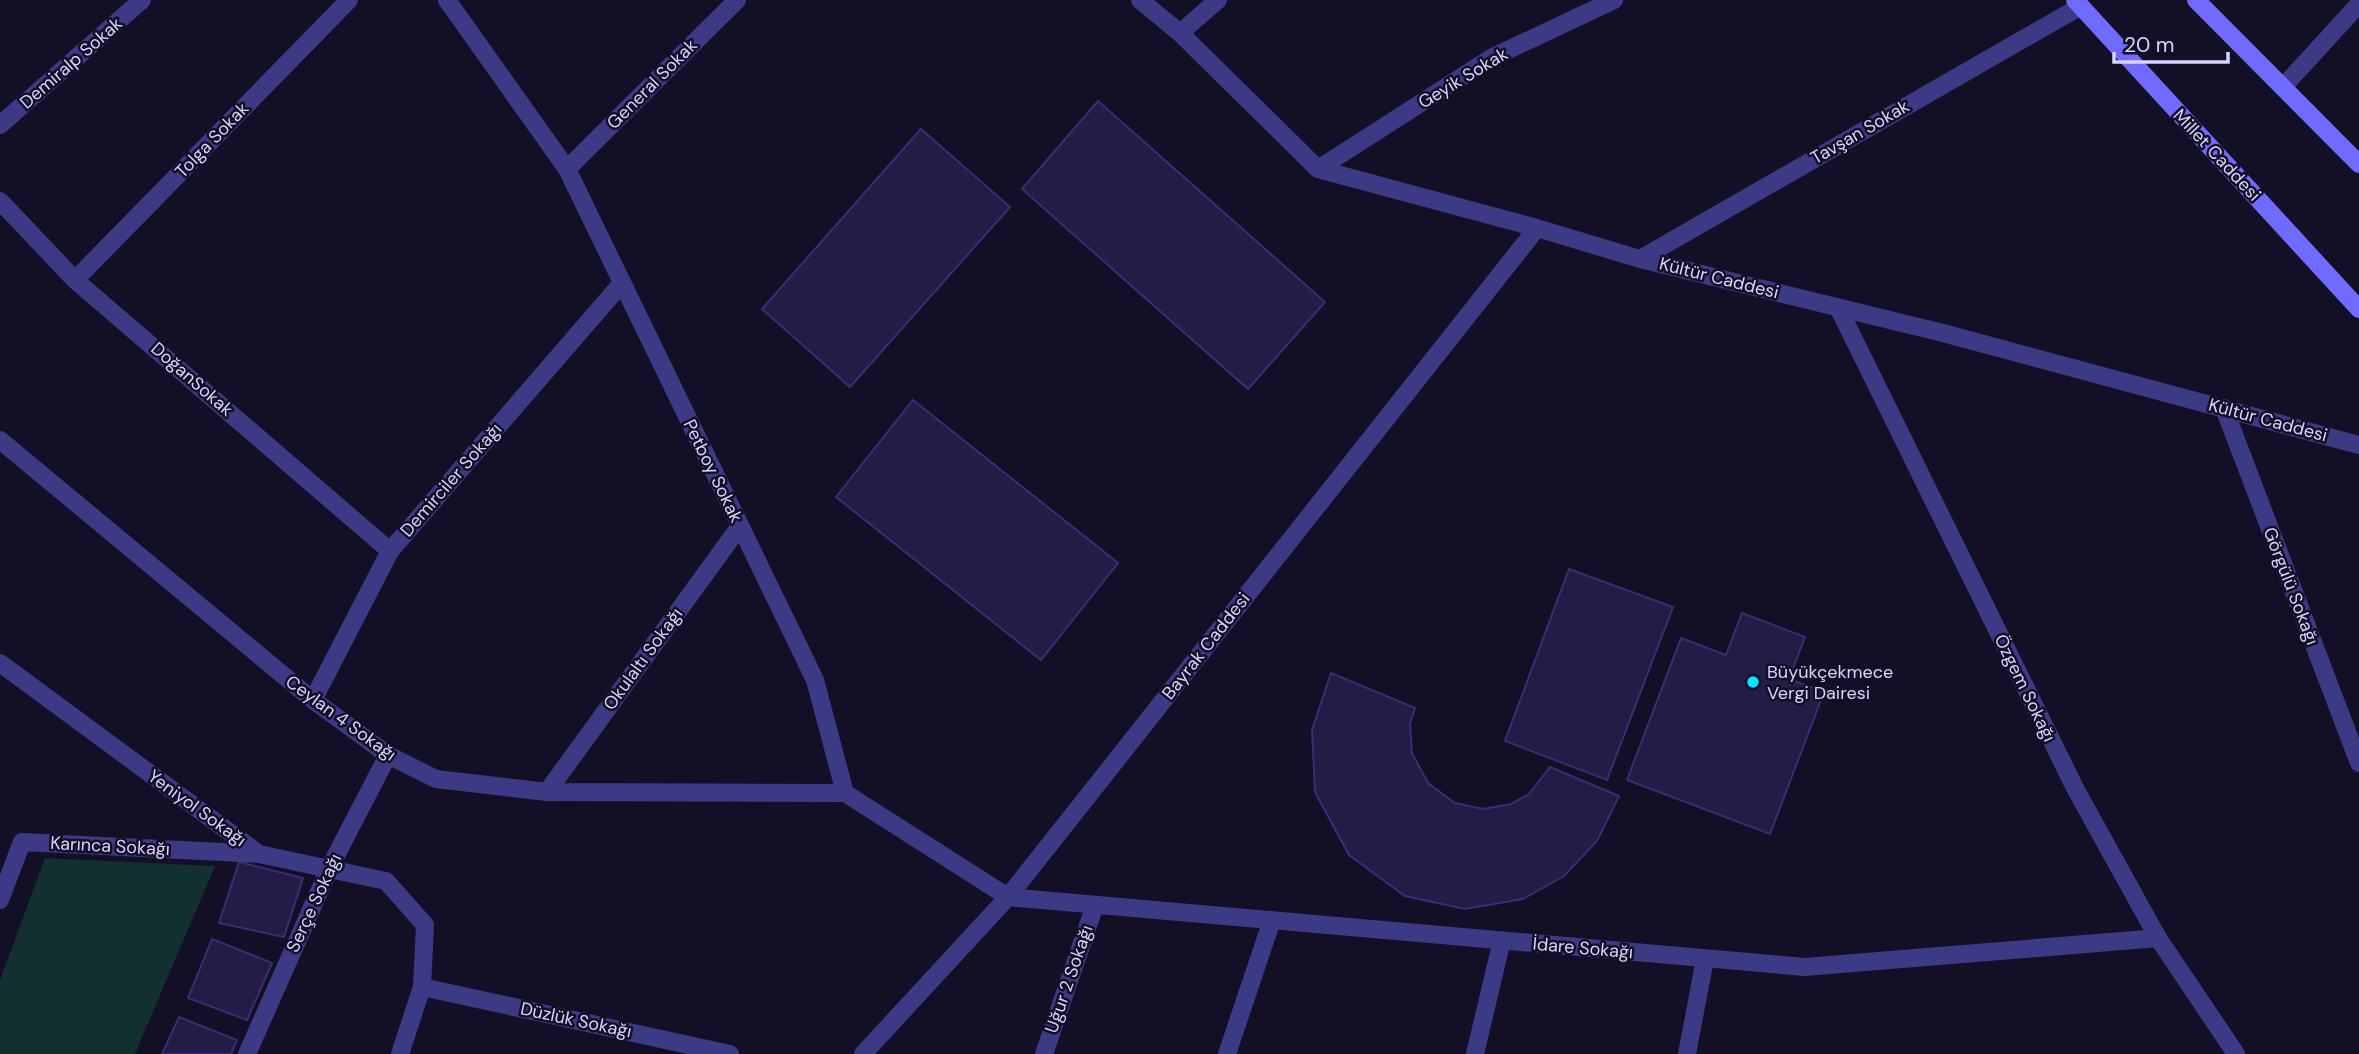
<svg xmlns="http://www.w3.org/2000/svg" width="2359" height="1054" viewBox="0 0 2359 1054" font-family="'DM Sans',sans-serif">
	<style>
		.green { fill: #12302f }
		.building { fill: #241b47; stroke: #3b2d73; stroke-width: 2 }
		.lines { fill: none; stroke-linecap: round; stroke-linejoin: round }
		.street { stroke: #3d3a85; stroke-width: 18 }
		.secondary { stroke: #6f6bff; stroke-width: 18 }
		.poi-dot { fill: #00e5ff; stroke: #130f26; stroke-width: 2.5 }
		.labels { text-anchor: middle; stroke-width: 5; stroke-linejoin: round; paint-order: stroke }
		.street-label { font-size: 18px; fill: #d9d4ff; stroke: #130f26 }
		.poi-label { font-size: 18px; fill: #d9d4ff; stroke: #130f26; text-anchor: start }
	</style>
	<rect width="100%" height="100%" fill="#130f26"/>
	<!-- green -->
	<path class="green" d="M 45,858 L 215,866 L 135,1054 L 0,1054 L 0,980 Z"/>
	<!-- building -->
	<path class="building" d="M 1098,101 L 1325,302 L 1248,389 L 1022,189 Z
		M 921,129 L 1010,207 L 850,387 L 762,309 Z
		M 913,400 L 1118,563 L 1041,660 L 836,497 Z
		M 1569,569 L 1673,607 L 1607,780 L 1505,741 Z
		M 1742,613 L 1805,637 L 1789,679 L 1824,692 L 1770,834 L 1627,780 L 1681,638 L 1726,655 Z
		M 1331,673 L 1415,708 L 1410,724 L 1412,753 L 1428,783 L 1455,803 L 1483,809 L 1511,804 L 1529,794 L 1550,767 L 1619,796 L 1597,841 L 1564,876 L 1523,899 L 1465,909 L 1405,896 L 1349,855 L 1315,792 L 1312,730 Z
		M 239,862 L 303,878 L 284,937 L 219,923 Z
		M 212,939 L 272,963 L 247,1020 L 188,998 Z
		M 179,1017 L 237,1040 L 231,1054 L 162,1054 Z"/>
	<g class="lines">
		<!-- street -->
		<path class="street" d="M 447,0 L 567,169 L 815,680 L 845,793 L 1008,897 L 1805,967 L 2158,938
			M 1140,0 L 1180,33 L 1318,169 L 1537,228 L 1640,259 L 1943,333 L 2359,445
			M 1180,33 L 1218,0
			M 2283,87 L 2359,4
			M 0,125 L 142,0
			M 567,169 L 737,0
			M 1318,169 L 1491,58 L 1614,0
			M 0,201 L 75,280 L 390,551
			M 1640,259 L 2081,6
			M 75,280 L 349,0
			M 1838,307 L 2076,790 L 2158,938 L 2236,1054
			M 2224,408 L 2359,763
			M 0,440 L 313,700 L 388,755 L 436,779 L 547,792 L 845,793
			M 0,663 L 259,854 L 386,881 L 425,925 L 422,987 L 400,1054
			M 313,700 L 390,551 L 622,283
			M 547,792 L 740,526
			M 0,900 L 22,842 L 259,854
			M 422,987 L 730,1054
			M 247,1054 L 330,867 L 388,755
			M 863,1054 L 1008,897 L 1537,228
			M 1044,1054 L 1095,905
			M 1227,1054 L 1272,920
			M 1475,1054 L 1502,940
			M 1687,1054 L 1705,959"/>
		<!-- secondary -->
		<path class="secondary" d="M 2075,0 L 2359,309
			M 2196,0 L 2359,164"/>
	</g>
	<!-- markers -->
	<circle class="poi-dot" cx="1753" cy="682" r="7"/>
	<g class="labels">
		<!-- street labels -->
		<g class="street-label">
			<text transform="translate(71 63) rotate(-41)" y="6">Demiralp Sokak</text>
			<text transform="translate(1463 78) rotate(-31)" y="6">Geyik Sokak</text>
			<text transform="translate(652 84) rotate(-45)" y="6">General Sokak</text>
			<text transform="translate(1860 132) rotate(-30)" y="6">Tavşan Sokak</text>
			<text transform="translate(212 140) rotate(-46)" y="6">Tolga Sokak</text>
			<text transform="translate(2217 155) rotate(47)" y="6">Millet Caddesi</text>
			<text transform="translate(1719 278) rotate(14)" y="6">Kültür Caddesi</text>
			<text transform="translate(192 379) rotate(41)" y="6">DoğanSokak</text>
			<text transform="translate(2268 420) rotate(15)" y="6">Kültür Caddesi</text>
			<text transform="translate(713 471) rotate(64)" y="6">Petboy Sokak</text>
			<text transform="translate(451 480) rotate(-49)" y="6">Demirciler Sokağı</text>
			<text transform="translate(2291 586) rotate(69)" y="6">Görgülü Sokağı</text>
			<text transform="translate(1206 646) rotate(-52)" y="6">Bayrak Caddesi</text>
			<text transform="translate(643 659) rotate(-54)" y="6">Okulaltı Sokağı</text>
			<text transform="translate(2025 688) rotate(64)" y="6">Özgem Sokağı</text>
			<text transform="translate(341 718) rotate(36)" y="6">Ceylan 4 Sokağı</text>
			<text transform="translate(197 808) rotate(36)" y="6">Yeniyol Sokağı</text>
			<text transform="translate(110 846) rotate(3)" y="6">Karınca Sokağı</text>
			<text transform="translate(314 903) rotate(-65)" y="6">Serçe Sokağı</text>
			<text transform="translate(1583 948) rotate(5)" y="6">İdare Sokağı</text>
			<text transform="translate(1069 979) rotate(-71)" y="6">Uğur 2 Sokağı</text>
			<text transform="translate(576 1020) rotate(12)" y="6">Düzlük Sokağı</text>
		</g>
		<!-- poi labels -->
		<g class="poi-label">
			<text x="1767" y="678">Büyükçekmece<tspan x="1767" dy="21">Vergi Dairesi</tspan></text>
		</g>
	</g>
	<!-- scale -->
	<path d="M2114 52v10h114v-10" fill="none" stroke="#d9d4ff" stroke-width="3.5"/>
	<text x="2124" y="52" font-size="21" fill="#d9d4ff" stroke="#130f26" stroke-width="5" paint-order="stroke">20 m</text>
</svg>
